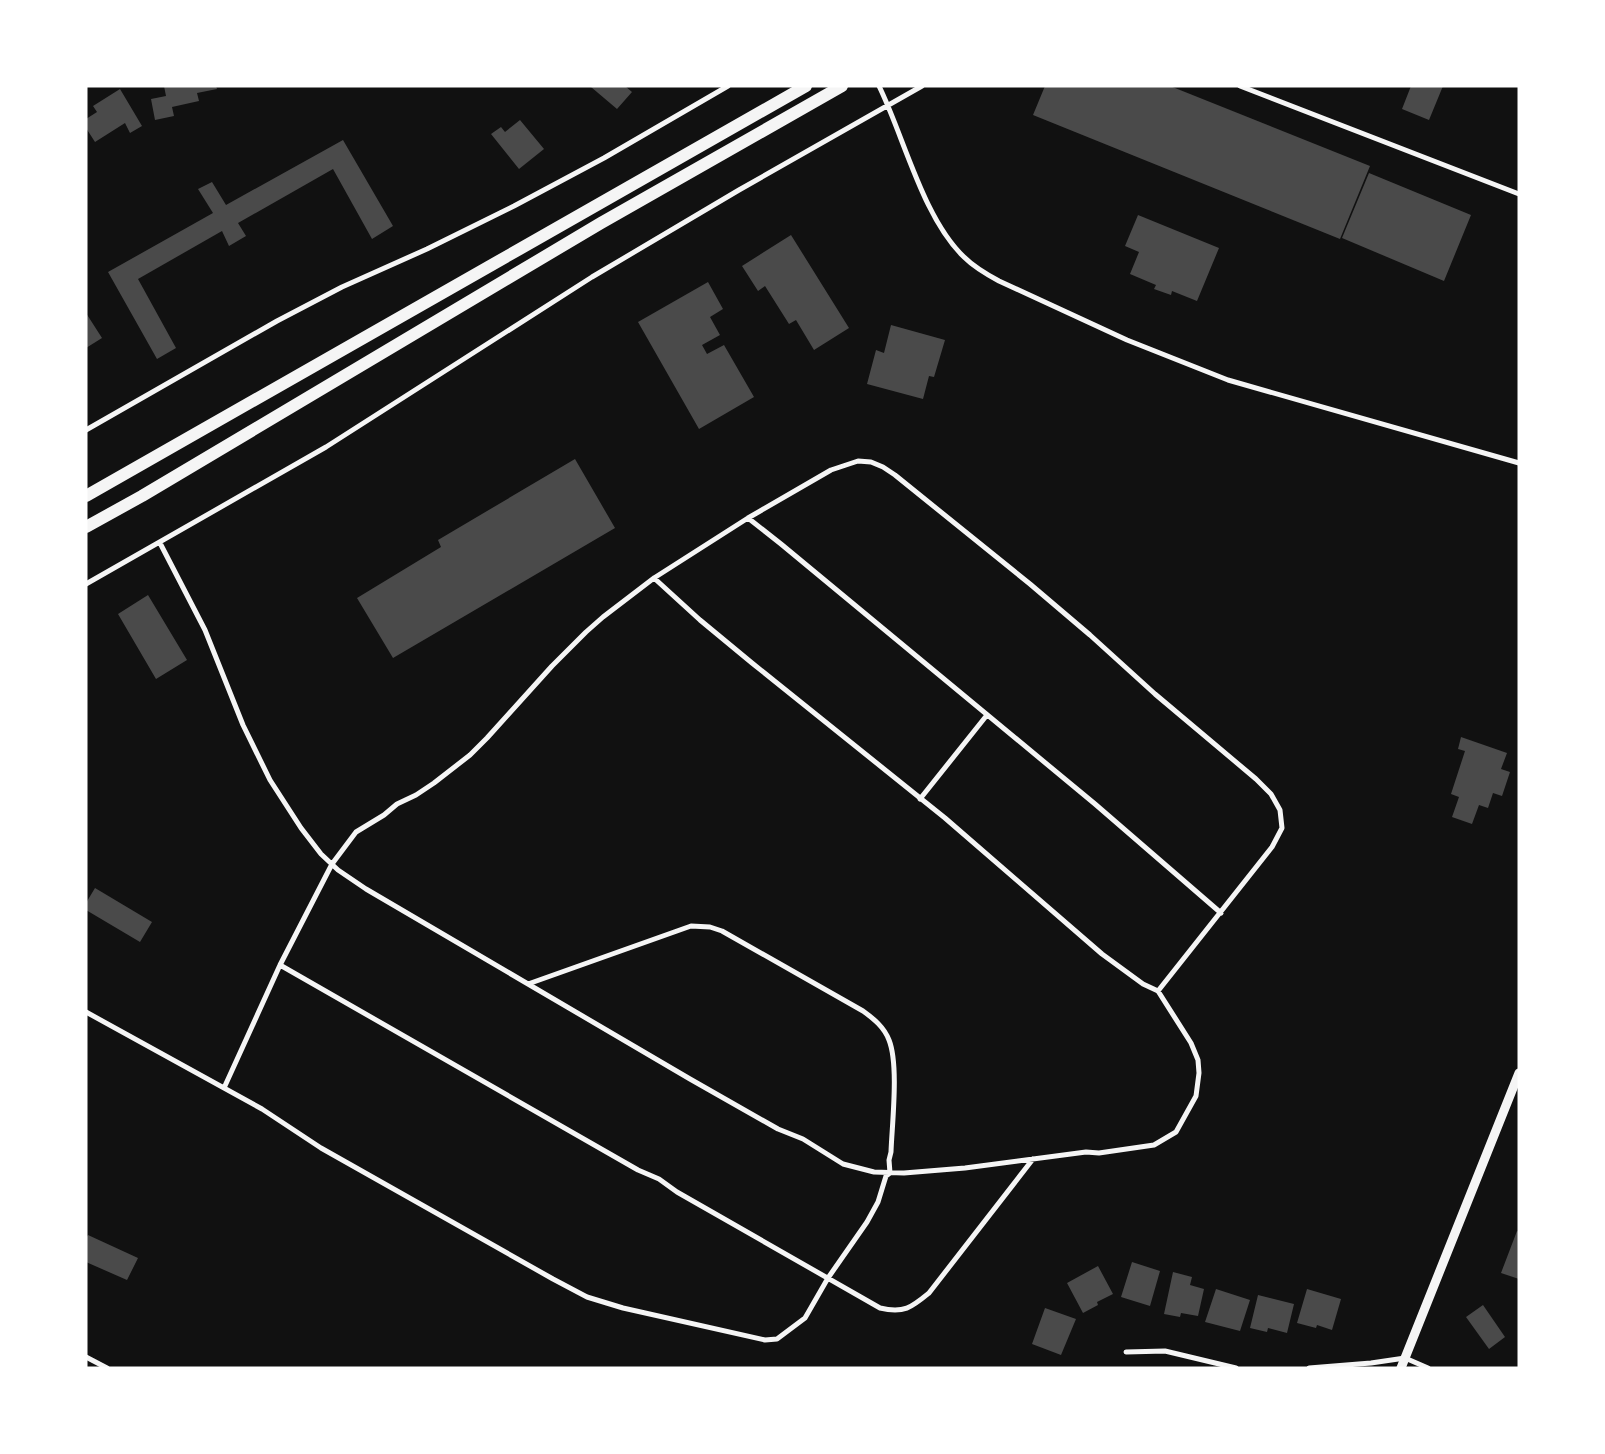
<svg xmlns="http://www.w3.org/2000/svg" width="1605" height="1454" viewBox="0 0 1605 1454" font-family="'Archivo Narrow',sans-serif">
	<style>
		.building { fill: #4a4a4a }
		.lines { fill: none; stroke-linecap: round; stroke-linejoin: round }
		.minor { stroke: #f5f5f5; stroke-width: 5 }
		.tertiary { stroke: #f5f5f5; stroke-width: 9 }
		.primary { stroke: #f5f5f5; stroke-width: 12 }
	</style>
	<rect width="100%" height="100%" fill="#111"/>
	<!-- building -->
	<path class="building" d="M 164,86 L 216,86 L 217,89 L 197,93 L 199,101 L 172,107 L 174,116 L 155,120 L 151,99 L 166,96 Z
		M 592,86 L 625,86 L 632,92 L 617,109 L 591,87 Z
		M 1045,86 L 1170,86 L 1370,166 L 1340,239 L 1033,115 Z
		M 1411,86 L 1443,86 L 1429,120 L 1402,109 Z
		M 120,89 L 142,126 L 130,133 L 125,123 L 95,142 L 86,128 L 86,119 L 97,112 L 93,106 Z
		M 520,120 L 544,149 L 519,169 L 491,134 L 501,127 L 505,132 Z
		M 343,140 L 393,226 L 372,239 L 333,169 L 238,223 L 246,236 L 229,246 L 222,231 L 138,279 L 176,348 L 157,359 L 108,272 L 213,213 L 198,189 L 212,182 L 226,205 Z
		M 1369,173 L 1471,215 L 1444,281 L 1342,238 Z
		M 1138,215 L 1219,248 L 1197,301 L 1172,291 L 1171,295 L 1154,289 L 1156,285 L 1130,274 L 1139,252 L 1125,246 Z
		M 791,235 L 849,328 L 814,350 L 796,320 L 789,324 L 765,286 L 758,291 L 742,266 Z
		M 708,282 L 723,309 L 710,317 L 720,335 L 702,345 L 707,354 L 724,345 L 754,397 L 699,429 L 638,322 Z
		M 86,313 L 102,338 L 86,348 Z
		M 891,325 L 945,340 L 934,377 L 929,376 L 923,399 L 867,384 L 876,350 L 884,353 Z
		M 575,459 L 615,528 L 393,658 L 357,598 L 441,547 L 438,540 Z
		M 148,595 L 187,660 L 156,679 L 118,614 Z
		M 1461,737 L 1507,753 L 1501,769 L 1510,772 L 1502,796 L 1493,793 L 1488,808 L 1479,805 L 1472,824 L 1452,817 L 1459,797 L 1451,794 L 1465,751 L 1458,749 Z
		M 95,888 L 152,922 L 140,942 L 86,910 L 86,903 Z
		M 1517,1231 L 1519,1232 L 1519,1279 L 1501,1273 Z
		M 88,1235 L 138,1258 L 127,1280 L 86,1262 L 86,1238 Z
		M 1132,1262 L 1160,1271 L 1150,1306 L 1121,1297 Z
		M 1098,1266 L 1113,1294 L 1097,1302 L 1098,1305 L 1083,1313 L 1067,1283 Z
		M 1173,1272 L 1192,1277 L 1190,1285 L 1204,1289 L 1198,1316 L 1181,1313 L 1180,1317 L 1164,1314 Z
		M 1216,1289 L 1250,1300 L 1240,1331 L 1205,1322 Z
		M 1307,1289 L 1341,1299 L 1332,1330 L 1317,1325 L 1316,1328 L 1297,1323 Z
		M 1258,1295 L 1294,1304 L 1287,1333 L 1268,1328 L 1267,1332 L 1250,1328 Z
		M 1483,1305 L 1505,1337 L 1489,1349 L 1466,1317 Z
		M 1045,1308 L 1076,1319 L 1061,1355 L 1032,1344 Z"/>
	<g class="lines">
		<!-- minor -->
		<path class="minor" d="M 879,86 C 904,137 923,218 964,257 C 974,267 986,274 999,281 L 1127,340 L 1228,380 L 1519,463
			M 1240,86 L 1519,194
			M 86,430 L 277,321 L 342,287 L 427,249 L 514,206 L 604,158 L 728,86
			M 748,518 L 781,544 L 1095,804 L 1221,913
			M 160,543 L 205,630 L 243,725 L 270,780 L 301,828 L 321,854 L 338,870 L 366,889 L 690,1079 L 778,1129 L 803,1139 L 843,1164 L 874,1172 L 904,1173 L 965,1168 L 1086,1152 L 1099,1153 L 1154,1145 L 1176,1132 L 1196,1096 L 1199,1073 L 1198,1060 L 1191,1043 L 1158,991 L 1143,984 L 1102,954 L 945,818 L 752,663 L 700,620 L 654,578
			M 86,584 L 326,447 L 592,277 L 739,190 L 922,86
			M 920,799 L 987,715
			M 280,965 L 638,1170 L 659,1179 L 677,1192 L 880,1308 C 904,1314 912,1307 929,1293 L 1033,1159
			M 86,1012 L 262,1109 L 321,1148 L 553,1279 L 587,1297 L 623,1308 L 765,1340 L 777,1339 L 805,1318 L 828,1278 L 867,1222 L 878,1202 L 886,1176 L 890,1173 L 889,1160 L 891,1152 C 892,1124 899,1065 889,1040 C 884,1027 874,1019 863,1011 L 722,931 L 710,927 L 691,926 L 528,984
			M 224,1088 L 280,965 L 332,864 L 356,832 L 384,815 L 397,804 L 416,795 L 434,783 L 470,755 L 487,738 L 552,666 L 586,632 L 603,617 L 654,578 L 748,518 L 831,470 L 858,461 L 871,462 L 883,467 L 895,475 L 1030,584 L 1090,635 L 1155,694 L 1256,779 L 1271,794 L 1280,810 L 1282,828 L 1272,847 L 1158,991
			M 1126,1352 L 1165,1351 L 1236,1368
			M 86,1357 L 107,1368
			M 1309,1368 L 1371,1363 L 1405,1358 L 1428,1368"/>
		<!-- tertiary -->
		<path class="tertiary" d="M 1401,1368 L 1519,1073"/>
		<!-- primary -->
		<path class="primary" d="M 86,496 L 806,86
			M 86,527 L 142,496 L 601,223 L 842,86"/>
	</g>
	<!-- border -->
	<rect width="1605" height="1454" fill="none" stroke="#ffffff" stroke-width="175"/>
</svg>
